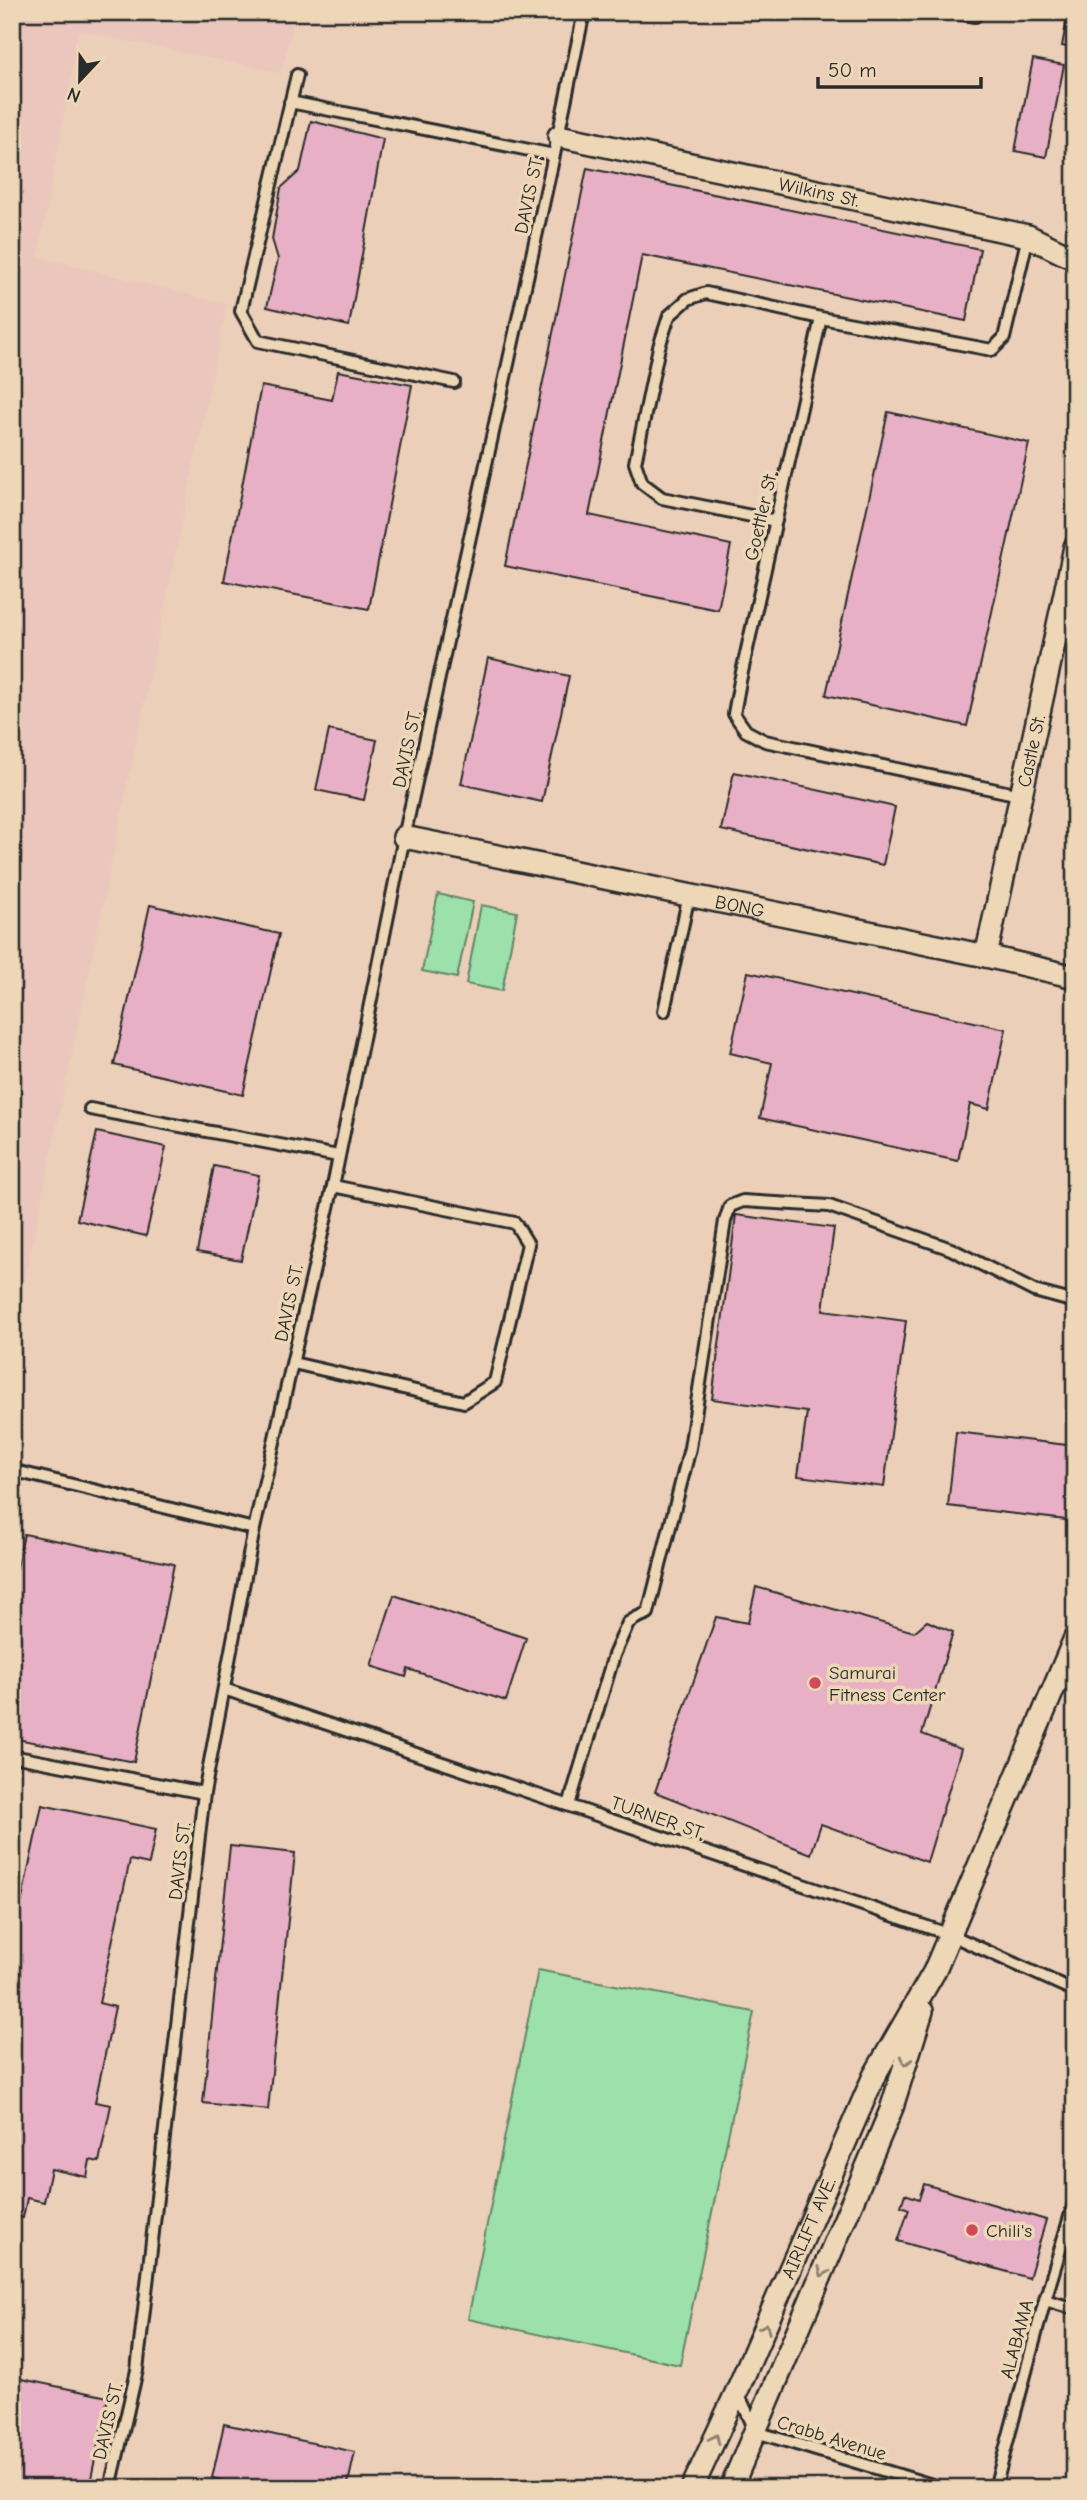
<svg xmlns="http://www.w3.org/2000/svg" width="1087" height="2500" viewBox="0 0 1087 2500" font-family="'Comic Neue',sans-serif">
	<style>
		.built { fill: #ebc6bd }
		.green { fill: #9ce0ab; stroke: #64866b; stroke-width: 2 }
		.building { fill: #e8b0c5; stroke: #2b2b2b; stroke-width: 2 }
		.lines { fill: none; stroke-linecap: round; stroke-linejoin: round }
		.lane-casing { stroke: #2b2b2b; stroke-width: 16 }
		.street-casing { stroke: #2b2b2b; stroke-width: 26 }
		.lane { stroke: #edd7b6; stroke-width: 10 }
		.street { stroke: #edd7b6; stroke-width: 21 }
		.oneway { stroke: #8c8170 }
		.poi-dot { fill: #d1495b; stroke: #edd7b6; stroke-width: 2.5 }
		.labels { text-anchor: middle; stroke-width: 7; stroke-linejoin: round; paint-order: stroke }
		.street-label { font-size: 19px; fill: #2b2b2b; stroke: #edd7b6 }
		.poi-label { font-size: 19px; fill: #2b2b2b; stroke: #edd7b6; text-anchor: start }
	</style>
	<rect width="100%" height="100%" fill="#eccfb9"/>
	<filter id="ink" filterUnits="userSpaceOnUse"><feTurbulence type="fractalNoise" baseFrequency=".0143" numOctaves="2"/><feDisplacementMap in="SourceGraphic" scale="14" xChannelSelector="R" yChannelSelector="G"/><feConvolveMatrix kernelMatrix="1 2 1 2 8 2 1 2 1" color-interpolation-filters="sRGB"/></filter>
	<g filter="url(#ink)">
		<!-- built -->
		<path class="built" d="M 12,12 L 296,12 L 281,73 L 79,31 L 38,257 L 227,304 L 12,1343 Z"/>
		<!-- green -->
		<path class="green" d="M 438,894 L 473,902 L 457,978 L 422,971 Z
			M 481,905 L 517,912 L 502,991 L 466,984 Z
			M 538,1970 L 754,2012 L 680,2365 L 468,2319 Z"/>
		<!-- building -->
		<path class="building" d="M 1067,19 L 1075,21 L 1075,49 L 1062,46 Z
			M 1033,59 L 1064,65 L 1046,157 L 1015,151 Z
			M 311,121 L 383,139 L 349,326 L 267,307 L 278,259 L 272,239 L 281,188 L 300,171 Z
			M 587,168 L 980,249 L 966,321 L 642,255 L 589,515 L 731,545 L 718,610 L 505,566 Z
			M 1075,179 L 1075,212 L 1068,210 Z
			M 338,371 L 412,385 L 369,609 L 224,581 L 261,386 L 332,400 Z
			M 888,412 L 1029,443 L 967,726 L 826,695 Z
			M 488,658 L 569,676 L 542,802 L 461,784 Z
			M 329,730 L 377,740 L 364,800 L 316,790 Z
			M 734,772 L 895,807 L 883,865 L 721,830 Z
			M 150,905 L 279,934 L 243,1095 L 114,1065 Z
			M 748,972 L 1006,1029 L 989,1109 L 970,1104 L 958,1161 L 760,1118 L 772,1063 L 730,1053 Z
			M 97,1132 L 166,1147 L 146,1236 L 77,1220 Z
			M 214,1166 L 259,1175 L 241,1260 L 197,1252 Z
			M 736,1215 L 834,1228 L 823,1310 L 906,1321 L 884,1487 L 798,1476 L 807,1412 L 712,1399 Z
			M 956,1432 L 1075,1446 L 1075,1521 L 948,1506 Z
			M 24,1534 L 174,1564 L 134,1762 L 12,1738 L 12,1591 Z
			M 756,1587 L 914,1632 L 927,1621 L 953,1632 L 922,1734 L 961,1749 L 927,1862 L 821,1824 L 811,1854 L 655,1792 L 716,1617 L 748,1623 Z
			M 394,1595 L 526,1638 L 506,1701 L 408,1669 L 406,1677 L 371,1666 Z
			M 42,1805 L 156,1829 L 149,1864 L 130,1860 L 99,2003 L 115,2007 L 95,2102 L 111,2105 L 99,2162 L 90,2160 L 87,2177 L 51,2169 L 44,2202 L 27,2198 L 23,2218 L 12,2216 L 12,1946 Z
			M 230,1846 L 295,1853 L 268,2110 L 203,2103 Z
			M 924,2184 L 1046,2220 L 1029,2278 L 898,2241 L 909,2209 L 901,2206 L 905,2194 L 919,2199 Z
			M 12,2377 L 108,2397 L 89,2488 L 12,2488 Z
			M 224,2424 L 355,2452 L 347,2488 L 253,2488 L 212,2478 Z"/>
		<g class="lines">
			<defs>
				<path id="lane" d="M 951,12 L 975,16 L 976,12
					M 297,75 L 241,311 L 258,341 L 454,382
					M 290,102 L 554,155
					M 776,521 L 662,498 L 642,483 L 635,463 L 659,347 L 669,316 L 688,299 L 706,293 L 821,318
					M 1020,795 L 765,741 L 746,731 L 734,714 L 740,681 L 821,318 L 992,350 L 1004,338 L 1028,236
					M 664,1011 L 689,895
					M 90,1109 L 338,1156
					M 293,1363 L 464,1402 L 495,1382 L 528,1244 L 515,1223 L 333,1186
					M 15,1471 L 254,1529
					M 1055,1682 L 1075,1686
					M 224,1689 L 951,1935 L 1075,1991
					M 12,1756 L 204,1793
					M 569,1805 L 614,1655 L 628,1623 L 636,1618 L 648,1613 L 690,1448 L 725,1221 L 730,1206 L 743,1201 L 829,1206 L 951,1249 L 1034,1291 L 1075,1302
					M 1045,2300 L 1075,2309
					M 737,2391 L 756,2432 L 942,2488
					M 110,2488 L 137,2370 L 204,1793 L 254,1529 L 333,1186 L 404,837 L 554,155 L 584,12
					M 995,2488 L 1045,2300 L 1075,2200"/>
				<g id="street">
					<path id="s1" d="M 559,136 L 1028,236 L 1075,259"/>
					<path id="s2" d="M 404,837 L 986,956 L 1075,977"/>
					<path id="s3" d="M 986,956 L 1075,547"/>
					<path id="s4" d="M 692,2488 L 737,2391 L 874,2076 L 934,1972 L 1075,1638"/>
					<path d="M 731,2488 L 891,2110 L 922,2011"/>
				</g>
			</defs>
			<!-- lane casing -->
			<use href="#lane" class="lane-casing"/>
			<!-- street casing -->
			<use href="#street" class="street-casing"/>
			<!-- lane -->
			<use href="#lane" class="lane"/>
			<!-- street -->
			<use href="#street" class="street"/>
		</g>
		<!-- one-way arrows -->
		<defs><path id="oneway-chevron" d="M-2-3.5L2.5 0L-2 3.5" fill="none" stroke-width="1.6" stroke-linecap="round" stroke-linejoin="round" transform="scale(1.75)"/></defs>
		<g class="oneway">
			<use href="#oneway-chevron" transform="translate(906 2061) rotate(107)"/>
			<use href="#oneway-chevron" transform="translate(823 2272) rotate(113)"/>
			<use href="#oneway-chevron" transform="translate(765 2328) rotate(-67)"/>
			<use href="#oneway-chevron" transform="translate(715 2439) rotate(-65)"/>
		</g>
	</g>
	<!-- markers -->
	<g class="poi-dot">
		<circle cx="815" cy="1683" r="7"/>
		<circle cx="972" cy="2230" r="7"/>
	</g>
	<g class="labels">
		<!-- street labels -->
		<g class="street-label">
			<text dy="7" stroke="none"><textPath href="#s1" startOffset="266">Wilkins St.</textPath></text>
			<text transform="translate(528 195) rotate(-78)" y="7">DAVIS ST.</text>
			<text transform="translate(760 516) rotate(-77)" y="7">Goettler St.</text>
			<text transform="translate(406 749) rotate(-78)" y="7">DAVIS ST.</text>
			<text dy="7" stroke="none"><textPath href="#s3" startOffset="210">Castle St.</textPath></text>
			<text dy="7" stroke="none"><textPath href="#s2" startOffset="343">BONG</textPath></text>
			<text transform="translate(288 1303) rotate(-78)" y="7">DAVIS ST.</text>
			<text transform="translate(658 1817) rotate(19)" y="7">TURNER ST.</text>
			<text transform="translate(179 1861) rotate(-83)" y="7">DAVIS ST.</text>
			<text dy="7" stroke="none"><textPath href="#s4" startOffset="285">AIRLIFT AVE.</textPath></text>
			<text transform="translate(1016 2339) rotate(-75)" y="7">ALABAMA</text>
			<text transform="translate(107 2421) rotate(-77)" y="7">DAVIS ST.</text>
			<text transform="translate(832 2437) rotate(17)" y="7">Crabb Avenue</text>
		</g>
		<!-- poi labels -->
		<g class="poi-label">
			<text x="829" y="1679">Samurai<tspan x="829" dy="22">Fitness Center</tspan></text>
			<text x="986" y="2237">Chili's</text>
		</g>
	</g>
	<!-- margin -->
	<rect width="1087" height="2500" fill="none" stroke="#edd7b6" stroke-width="42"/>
	<rect x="21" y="21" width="1045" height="2458" fill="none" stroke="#2b2b2b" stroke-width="2.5" filter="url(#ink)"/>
	<!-- north arrow -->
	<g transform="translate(80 80) rotate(202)" stroke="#edd7b6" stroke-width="5" paint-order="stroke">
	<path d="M0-5L12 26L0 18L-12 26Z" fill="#2b2b2b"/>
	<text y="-10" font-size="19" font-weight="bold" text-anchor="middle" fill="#2b2b2b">N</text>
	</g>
	<!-- scale -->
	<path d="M818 77v10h163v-10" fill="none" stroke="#2b2b2b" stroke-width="3.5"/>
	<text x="828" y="77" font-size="21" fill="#2b2b2b" stroke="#edd7b6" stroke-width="5" paint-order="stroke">50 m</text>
</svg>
